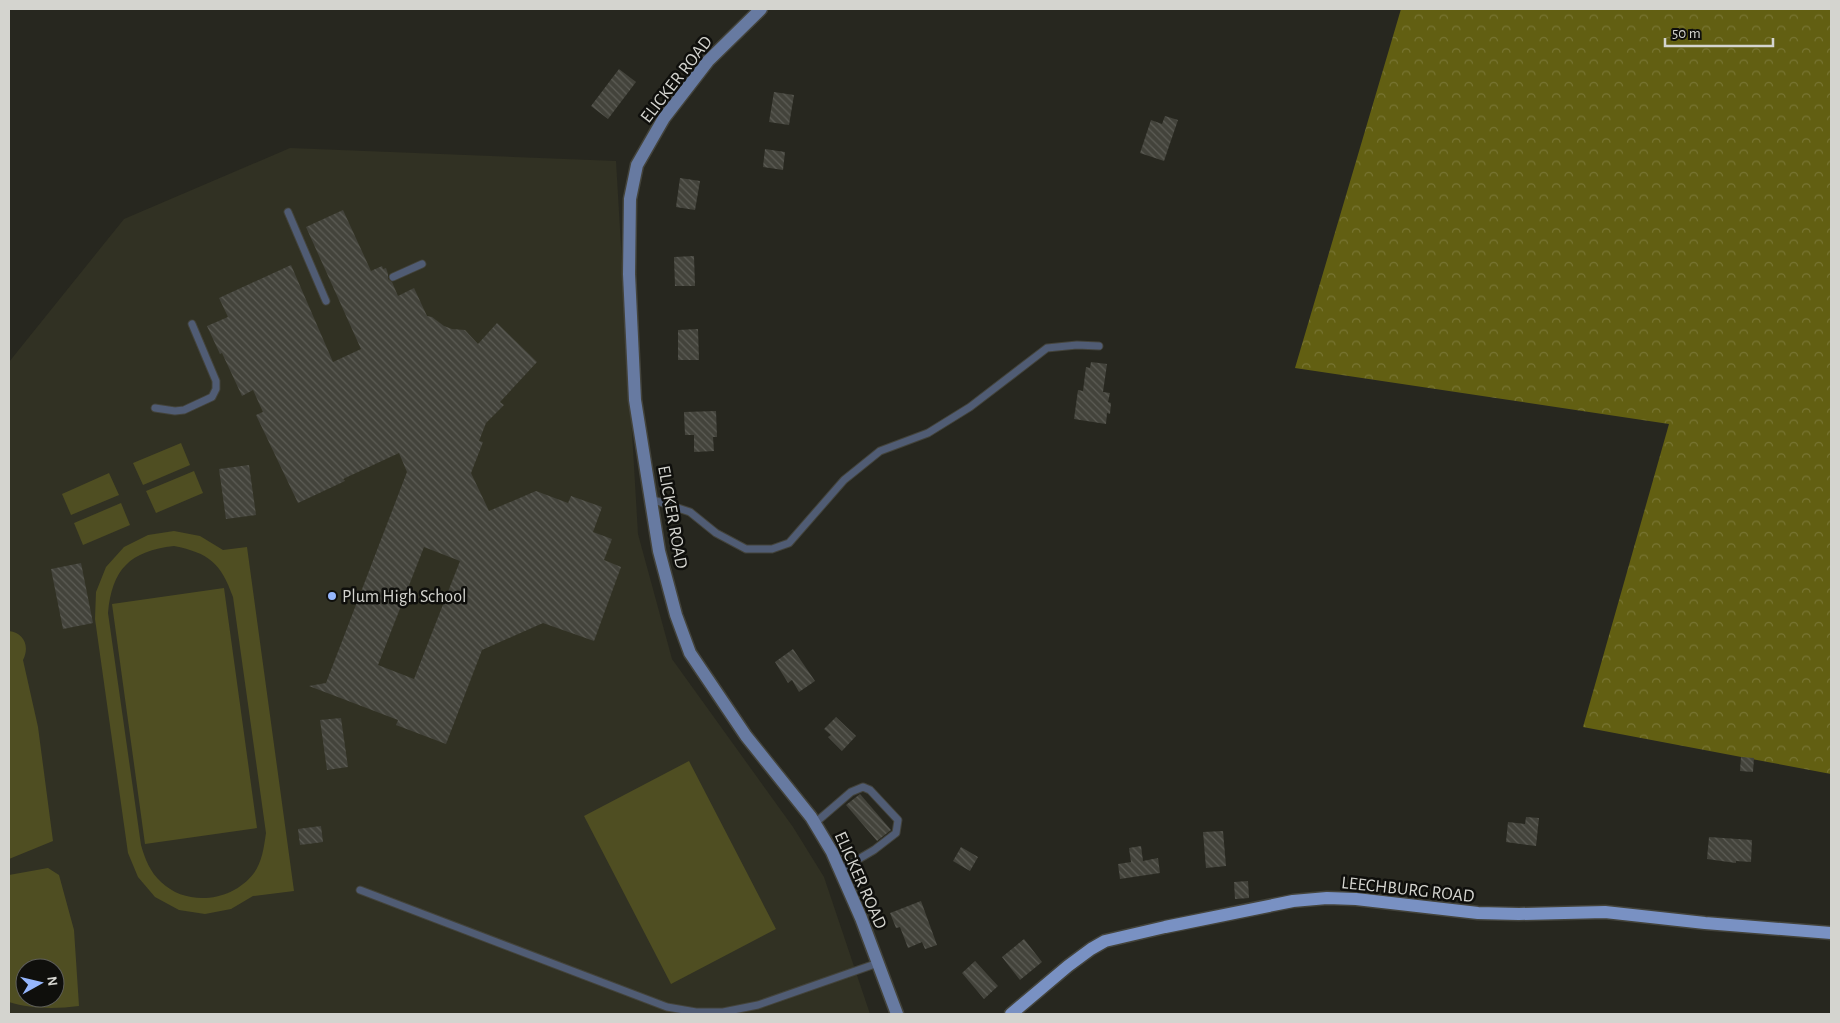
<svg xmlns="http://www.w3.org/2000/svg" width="1840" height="1023" viewBox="0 0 1840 1023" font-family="'Alegreya Sans',sans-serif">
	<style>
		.built { fill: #313123; fill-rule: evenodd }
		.forest { fill: url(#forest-crowns) }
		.park { fill: #4f4e22; fill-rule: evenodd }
		.building { fill: url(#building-back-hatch); fill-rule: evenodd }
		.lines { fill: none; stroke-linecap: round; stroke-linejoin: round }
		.lane-casing { stroke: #43433b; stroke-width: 9 }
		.secondary-casing { stroke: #43433b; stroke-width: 15 }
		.primary-casing { stroke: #43433b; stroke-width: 15 }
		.lane { stroke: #505c74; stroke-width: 7 }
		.secondary { stroke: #677aa1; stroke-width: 12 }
		.primary { stroke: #7991c3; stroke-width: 12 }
		.poi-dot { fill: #95b6fd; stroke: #0f0f0c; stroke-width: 2 }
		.labels { text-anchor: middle; stroke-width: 5; stroke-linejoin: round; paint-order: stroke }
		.street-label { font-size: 18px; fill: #d4d4cf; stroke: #0f0f0c }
		.poi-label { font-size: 18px; fill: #d4d4cf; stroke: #0f0f0c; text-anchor: start }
	</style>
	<defs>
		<pattern id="forest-crowns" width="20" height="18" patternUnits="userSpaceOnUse" patternTransform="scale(1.25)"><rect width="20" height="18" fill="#625f12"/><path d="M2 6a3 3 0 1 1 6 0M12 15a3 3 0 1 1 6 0" fill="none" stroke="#787533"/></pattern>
		<pattern id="building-back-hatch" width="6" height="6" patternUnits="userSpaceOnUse" patternTransform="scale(1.25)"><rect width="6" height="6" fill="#43433b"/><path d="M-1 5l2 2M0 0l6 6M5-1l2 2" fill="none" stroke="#5d5d56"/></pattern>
	</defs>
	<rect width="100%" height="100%" fill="#27271f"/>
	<!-- built -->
	<path class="built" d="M 290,148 L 616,161 L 638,534 L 672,659 L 793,827 L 824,877 L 870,1014 L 9,1014 L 9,362 L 124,219 ZM 25,968 L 55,968 L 55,998 L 25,998 Z"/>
	<!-- forest -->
	<path class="forest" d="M 1401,9 L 1831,9 L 1831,774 L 1583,727 L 1669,424 L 1295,368 Z"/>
	<!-- park -->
	<path class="park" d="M 181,443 L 190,465 L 143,485 L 133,463 Z
		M 194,471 L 203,493 L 156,513 L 146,491 Z
		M 109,473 L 119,495 L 71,515 L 62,494 Z
		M 121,503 L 130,525 L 83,545 L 74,523 Z
		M 174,531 L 200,536 L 223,550 L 247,547 L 294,891 L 253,896 L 231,909 L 205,914 L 179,910 L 155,897 L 138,877 L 128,853 L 95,619 L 96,592 L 106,567 L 124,547 L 148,535 ZM 174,546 C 209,553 221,563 233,597 L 266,833 C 264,847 262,862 254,873 C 232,902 187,907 161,882 C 150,872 145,859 141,845 L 108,613 C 112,569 130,551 174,546 Z
		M 224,588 L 257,828 L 145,844 L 112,604 Z
		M 9,631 C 24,633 30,646 23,660 L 38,727 L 53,841 L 9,859 Z
		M 689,761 L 776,929 L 671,984 L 584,816 Z
		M 48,868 L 59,875 L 74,930 L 79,1006 C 55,1009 31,1009 9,1002 L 9,875 ZM 25,968 L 55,968 L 55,998 L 25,998 Z"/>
	<!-- building -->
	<path class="building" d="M 619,69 L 636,82 L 608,119 L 591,106 Z
		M 774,92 L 794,95 L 789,125 L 769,122 Z
		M 1165,116 L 1178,120 L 1164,161 L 1140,153 L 1151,120 L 1162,124 Z
		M 765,149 L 785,152 L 783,170 L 763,167 Z
		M 680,178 L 700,181 L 695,210 L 676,207 Z
		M 343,210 L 371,271 L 382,266 L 383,269 L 386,268 L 388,274 L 388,279 L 392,282 L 398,296 L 414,288 L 427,316 L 432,317 L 444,326 L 452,329 L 465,330 L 478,344 L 497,323 L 537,362 L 500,402 L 504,405 L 486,423 L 479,441 L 483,442 L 471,473 L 489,511 L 536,491 L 568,503 L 571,496 L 602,507 L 593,532 L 612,539 L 604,560 L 621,567 L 594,641 L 543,623 L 482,650 L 446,744 L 396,725 L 398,720 L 309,686 L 326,683 L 407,472 L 399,453 L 343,479 L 345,481 L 298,503 L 256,415 L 263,412 L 253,390 L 242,396 L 222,353 L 220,354 L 207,326 L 228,317 L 219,298 L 291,265 L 333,362 L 361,349 L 306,227 ZM 424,547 L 460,561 L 414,679 L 378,665 Z
		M 694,256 L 695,286 L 675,286 L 674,257 Z
		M 698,329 L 699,360 L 678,360 L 678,330 Z
		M 1091,362 L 1107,364 L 1103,392 L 1110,393 L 1108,402 L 1111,403 L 1110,414 L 1107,413 L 1106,424 L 1074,419 L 1078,390 L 1083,391 L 1086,367 L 1090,368 Z
		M 716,411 L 717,437 L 713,437 L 714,451 L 694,452 L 694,435 L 685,435 L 684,412 Z
		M 249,465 L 256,515 L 226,519 L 219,469 Z
		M 81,563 L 93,623 L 63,629 L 51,569 Z
		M 793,649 L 815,681 L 799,692 L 792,680 L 788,683 L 775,662 Z
		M 836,717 L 856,736 L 842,751 L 828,737 L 831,735 L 824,729 Z
		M 341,718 L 348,767 L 327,770 L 320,720 Z
		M 1741,757 L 1754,758 L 1753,772 L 1740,771 Z
		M 860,794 L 891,830 L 877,841 L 846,805 Z
		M 1526,817 L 1539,818 L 1536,846 L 1506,842 L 1508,822 L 1525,824 Z
		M 321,826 L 323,842 L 300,845 L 298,829 Z
		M 1223,831 L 1226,866 L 1206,868 L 1203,832 Z
		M 1709,837 L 1752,840 L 1751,862 L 1736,861 L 1736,863 L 1707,859 Z
		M 1141,846 L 1143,861 L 1158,858 L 1160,873 L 1120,879 L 1118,864 L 1131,862 L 1129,848 Z
		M 961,847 L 978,857 L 970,871 L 953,861 Z
		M 1248,881 L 1249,898 L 1235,899 L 1234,882 Z
		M 921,901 L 937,945 L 925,949 L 922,942 L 908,948 L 900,927 L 896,928 L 890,913 Z
		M 1024,939 L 1042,962 L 1020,980 L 1002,957 Z
		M 975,961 L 998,986 L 984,999 L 962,973 Z"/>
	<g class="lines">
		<defs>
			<path id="lane" d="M 288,212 L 326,301
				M 393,277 L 422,264
				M 155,408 L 175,411 L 184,410 L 212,397 L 216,389 L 216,381 L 192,324
				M 651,499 L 690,512 L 716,533 L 746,549 L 772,549 L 789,543 L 844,480 L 880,451 L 928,433 L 970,407 L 1047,348 L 1077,345 L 1099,346
				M 815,823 L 851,792 L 863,787 L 870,790 L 898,820 L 896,833 L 874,850 L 840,870
				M 360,890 L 667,1007 L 696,1012 L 723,1012 L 758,1005 L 878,963"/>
			<path id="secondary" d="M 761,9 L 708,61 L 664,118 L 637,165 L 630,199 L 629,274 L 635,400 L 659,551 L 676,615 L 690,653 L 746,736 L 811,817 L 832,852 L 861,918 L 897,1014"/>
			<path id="primary" d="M 1011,1014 L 1068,966 L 1091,949 L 1105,941 L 1165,927 L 1293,901 L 1327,898 L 1356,899 L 1478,913 L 1519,914 L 1605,912 L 1705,923 L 1831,933"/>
		</defs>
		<!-- lane casing -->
		<use href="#lane" class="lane-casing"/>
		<!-- secondary casing -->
		<use href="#secondary" class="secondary-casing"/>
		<!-- primary casing -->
		<use href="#primary" class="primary-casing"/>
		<!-- lane -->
		<use href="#lane" class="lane"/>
		<!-- secondary -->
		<use href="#secondary" class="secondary"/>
		<!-- primary -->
		<use href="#primary" class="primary"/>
	</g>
	<!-- markers -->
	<circle class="poi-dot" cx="332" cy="596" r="5"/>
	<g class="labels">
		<!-- street labels -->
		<g class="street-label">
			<text transform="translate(676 79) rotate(-52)" y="6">ELICKER ROAD</text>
			<text transform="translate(673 517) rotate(80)" y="6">ELICKER ROAD</text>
			<text transform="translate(861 880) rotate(66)" y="6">ELICKER ROAD</text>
			<text transform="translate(1408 889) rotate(6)" y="6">LEECHBURG ROAD</text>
		</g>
		<!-- poi labels -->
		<g class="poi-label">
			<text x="342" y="602">Plum High School</text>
		</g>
	</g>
	<!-- border -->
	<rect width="1840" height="1023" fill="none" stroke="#d4d4cf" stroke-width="20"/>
	<!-- north arrow -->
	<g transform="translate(40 983) rotate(82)"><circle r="24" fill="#0f0f0c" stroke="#5e5e5a"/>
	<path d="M0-4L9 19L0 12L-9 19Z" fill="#95b6fd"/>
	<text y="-8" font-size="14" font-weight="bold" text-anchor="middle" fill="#d4d4cf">N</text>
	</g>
	<!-- scale -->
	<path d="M1665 38v8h108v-8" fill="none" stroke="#d4d4cf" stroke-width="2.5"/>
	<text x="1672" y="38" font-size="15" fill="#d4d4cf" stroke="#0f0f0c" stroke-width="4" paint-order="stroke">50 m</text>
</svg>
